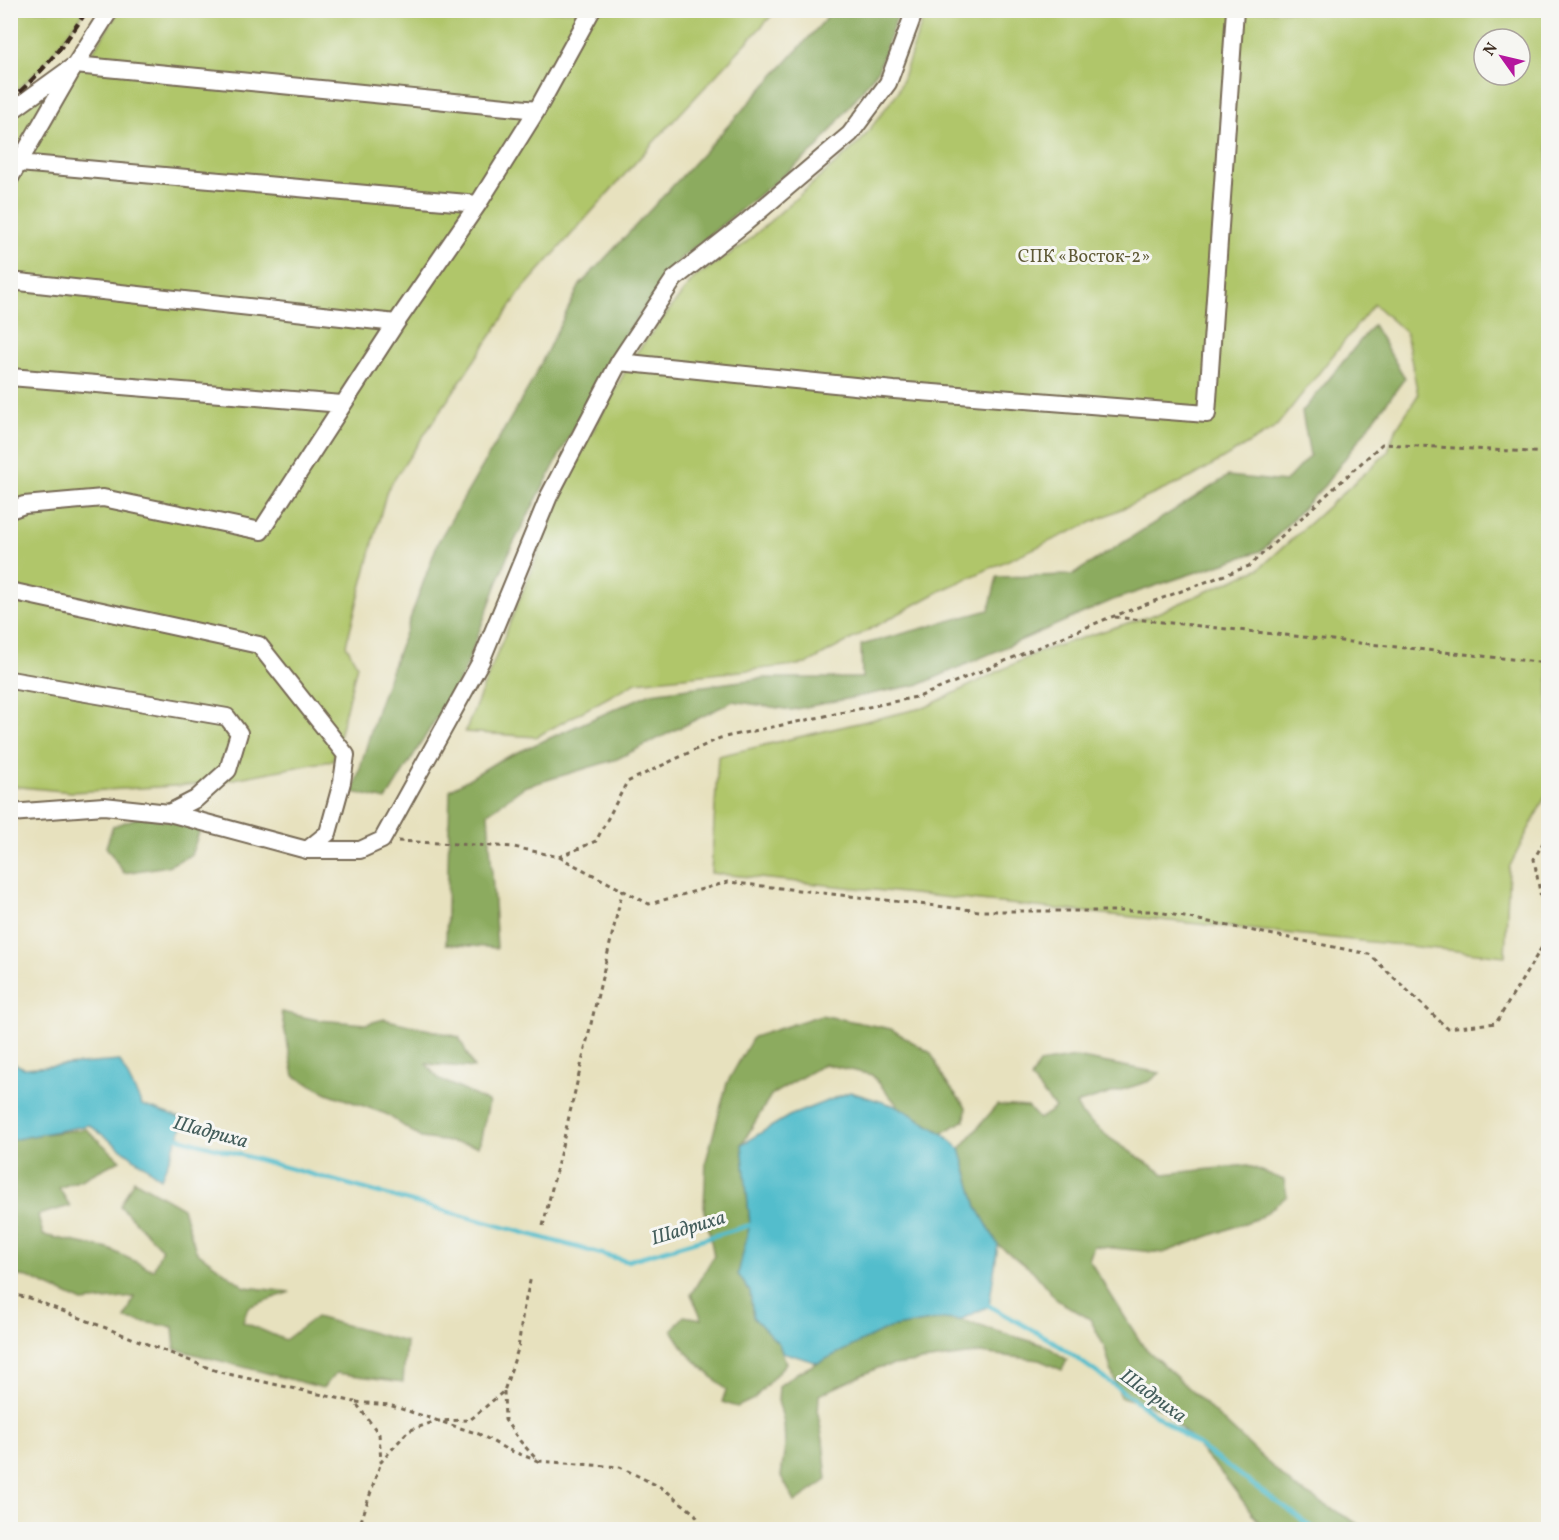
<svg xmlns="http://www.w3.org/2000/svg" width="1559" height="1540" viewBox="0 0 1559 1540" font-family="Vollkorn,serif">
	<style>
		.green { fill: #b0c66b; stroke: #767844; stroke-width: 1.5; fill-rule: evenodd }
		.forest { fill: #8cab5f; stroke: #646a3e; stroke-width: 1.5 }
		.water { fill: #52bdcc; stroke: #467475; stroke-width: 1.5 }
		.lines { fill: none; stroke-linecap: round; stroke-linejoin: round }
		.stream { stroke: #52bdcc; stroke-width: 4.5 }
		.minor-casing { stroke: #776a56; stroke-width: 20 }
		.path { stroke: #776a56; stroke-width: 3; stroke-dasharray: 4.5 4.5; stroke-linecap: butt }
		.minor { stroke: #fff; stroke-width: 16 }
		.rail { stroke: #3b2a1e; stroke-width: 4.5; stroke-dasharray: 9 4.5; stroke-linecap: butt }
		.labels { text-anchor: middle; stroke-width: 6; stroke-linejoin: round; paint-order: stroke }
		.park-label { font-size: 18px; fill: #5e5935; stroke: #f6f6f2 }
		.water-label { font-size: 20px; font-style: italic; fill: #435d5b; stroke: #f6f6f2 }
	</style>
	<rect width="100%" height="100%" fill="#f6f6f2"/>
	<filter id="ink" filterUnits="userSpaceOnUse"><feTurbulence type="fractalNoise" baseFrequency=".0167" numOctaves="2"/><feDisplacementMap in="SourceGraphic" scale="12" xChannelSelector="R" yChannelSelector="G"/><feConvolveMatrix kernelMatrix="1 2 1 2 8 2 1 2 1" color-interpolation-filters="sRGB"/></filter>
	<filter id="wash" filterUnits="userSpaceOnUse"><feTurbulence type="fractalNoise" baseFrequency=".008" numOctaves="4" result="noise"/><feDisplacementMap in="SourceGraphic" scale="24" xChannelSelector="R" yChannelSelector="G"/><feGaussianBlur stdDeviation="1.35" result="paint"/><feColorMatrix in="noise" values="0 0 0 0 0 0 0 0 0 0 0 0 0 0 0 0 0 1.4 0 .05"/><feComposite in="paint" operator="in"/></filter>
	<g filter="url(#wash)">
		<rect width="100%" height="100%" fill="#e7e1be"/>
		<!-- green -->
		<path class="green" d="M 11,10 L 85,11 L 40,69 L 11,95 Z
			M 119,11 L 776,11 L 651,145 L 521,291 L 387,490 L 346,645 L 357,665 L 333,760 L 207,784 L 72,792 L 11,786 L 10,117 L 86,62 Z
			M 926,11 L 1548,11 L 1548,791 L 1509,868 L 1505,956 L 711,873 L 718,756 L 926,707 L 1038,652 L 1153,615 L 1260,568 L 1388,452 L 1394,432 L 1418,395 L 1406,333 L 1374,304 L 1275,428 L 1192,477 L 942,590 L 806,664 L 636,682 L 536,737 L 465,732 L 574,466 L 633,357 L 694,278 L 742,246 L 861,141 L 898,92 ZM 1484,39 L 1520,39 L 1520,75 L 1484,75 Z"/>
		<!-- forest -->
		<path class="forest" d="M 833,11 L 899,11 L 878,70 L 817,148 L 680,259 L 615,349 L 509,552 L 463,675 L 386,800 L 353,792 L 378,707 L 438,542 L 529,387 L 580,285 L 682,176 Z
			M 1373,325 L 1405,378 L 1325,485 L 1263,550 L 1113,600 L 921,684 L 791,710 L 733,701 L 617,759 L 524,787 L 488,813 L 497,948 L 446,944 L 450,790 L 498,761 L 651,693 L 764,678 L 862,678 L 861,645 L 989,610 L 997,577 L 1072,575 L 1228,476 L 1285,482 L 1310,455 L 1302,412 Z
			M 142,816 L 201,827 L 191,855 L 168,866 L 124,873 L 106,847 L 113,826 Z
			M 281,1012 L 318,1020 L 366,1024 L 384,1019 L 459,1037 L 474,1068 L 426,1064 L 439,1079 L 489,1102 L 479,1146 L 421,1138 L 386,1114 L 327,1093 L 294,1076 Z
			M 821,1015 L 891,1029 L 931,1053 L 945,1081 L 966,1107 L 965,1120 L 942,1133 L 899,1107 L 872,1075 L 824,1064 L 771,1095 L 742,1144 L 750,1224 L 738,1274 L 750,1292 L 753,1317 L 779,1344 L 786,1363 L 754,1399 L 737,1407 L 722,1402 L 726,1390 L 687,1353 L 672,1330 L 684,1316 L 702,1319 L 691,1294 L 714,1256 L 704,1206 L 706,1161 L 727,1083 L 753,1037 Z
			M 1076,1057 L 1160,1073 L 1150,1081 L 1076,1104 L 1082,1115 L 1111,1139 L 1164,1174 L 1247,1165 L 1284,1180 L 1287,1196 L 1261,1217 L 1163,1253 L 1094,1246 L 1089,1260 L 1143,1346 L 1294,1487 L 1367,1529 L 1264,1529 L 1227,1480 L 1164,1409 L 1121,1397 L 1112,1373 L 1105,1348 L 1090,1319 L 1057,1300 L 1033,1271 L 998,1245 L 977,1207 L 960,1149 L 997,1105 L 1028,1107 L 1039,1119 L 1055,1108 L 1031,1079 L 1039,1063 Z
			M 86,1129 L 120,1160 L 83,1179 L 59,1188 L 70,1206 L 38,1215 L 43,1235 L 109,1249 L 153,1270 L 162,1249 L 120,1206 L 134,1180 L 183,1208 L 196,1251 L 245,1287 L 290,1292 L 248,1307 L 243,1322 L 285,1340 L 316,1317 L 406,1342 L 403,1382 L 336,1373 L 323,1388 L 175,1349 L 173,1327 L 125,1319 L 134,1297 L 83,1302 L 28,1277 L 11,1275 L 10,1138 Z
			M 942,1319 L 960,1320 L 1047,1346 L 1067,1360 L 1062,1370 L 1039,1360 L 980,1353 L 880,1367 L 819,1395 L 818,1414 L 823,1440 L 827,1480 L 795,1502 L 781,1476 L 785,1446 L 784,1422 L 778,1401 L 779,1386 L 797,1373 L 889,1328 Z"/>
		<!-- water -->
		<path class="water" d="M 120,1061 L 142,1105 L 185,1120 L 161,1178 L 89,1125 L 11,1140 L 11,1062 L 24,1068 Z
			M 850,1092 L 899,1107 L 942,1133 L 960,1149 L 977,1207 L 998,1245 L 989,1306 L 960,1320 L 942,1319 L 889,1328 L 818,1363 L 782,1352 L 779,1344 L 753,1317 L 750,1292 L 738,1274 L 750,1224 L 742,1144 L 789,1116 Z"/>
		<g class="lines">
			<!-- stream -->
			<path class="stream" d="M 172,1136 L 627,1261 L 754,1224
				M 984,1303 L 1054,1342 L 1316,1530"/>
		</g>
	</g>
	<g filter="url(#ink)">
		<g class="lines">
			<defs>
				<path id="minor" d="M 10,112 L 75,65 L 537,110
					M 19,163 L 478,204
					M 10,178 L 75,65 L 110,10
					M 10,281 L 396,323
					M 619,362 L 894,390 L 1207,414 L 1235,10
					M 10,377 L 342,404
					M 10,510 L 24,505 L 103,498 L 261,531 L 396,323 L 478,204 L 537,110 L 592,10
					M 10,591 L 259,645 L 346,755 L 342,782 L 328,833 L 307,850
					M 10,680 L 227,717 L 239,733 L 228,770 L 196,799 L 169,813
					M 10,813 L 104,806 L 169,813 L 307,850 L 360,850 L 382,840 L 481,661 L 549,496 L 619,362 L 674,279 L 744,224 L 850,134 L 888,83 L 915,10"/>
			</defs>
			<!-- minor casing -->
			<use href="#minor" class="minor-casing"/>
			<!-- path -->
			<path class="path" d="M 1115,617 L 1548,663
				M 1548,834 L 1534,859 L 1548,937
				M 398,841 L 514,847 L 559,857 L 649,904 L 728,882 L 980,911 L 1154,911 L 1369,954 L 1447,1028 L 1496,1023 L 1548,937
				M 559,857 L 596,841 L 627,782 L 720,738 L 921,696 L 1106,619 L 1249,566 L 1382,444 L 1548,453
				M 543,1226 L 623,889
				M 10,1294 L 29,1298 L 219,1372 L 355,1402
				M 504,1391 L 505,1420 L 520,1441 L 538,1461 L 506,1449 L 479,1434 L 389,1405 L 355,1402 L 379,1434 L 381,1462 L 408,1431 L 436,1421 L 470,1420 L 504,1391 L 518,1349 L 523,1311 L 531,1277
				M 538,1461 L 620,1467 L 664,1489 L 695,1514 L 704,1530
				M 358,1530 L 381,1462"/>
			<!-- minor -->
			<use href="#minor" class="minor"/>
			<!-- rail -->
			<path class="rail" d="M 10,101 C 42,72 64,46 87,10"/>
		</g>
	</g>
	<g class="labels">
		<!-- park labels -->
		<g class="park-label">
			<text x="1084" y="262">СПК «Восток-2»</text>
		</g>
		<!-- water labels -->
		<g class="water-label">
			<text transform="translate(211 1131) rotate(15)" y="7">Шадриха</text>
			<text transform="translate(688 1227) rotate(-17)" y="7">Шадриха</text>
			<text transform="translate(1154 1395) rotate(36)" y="7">Шадриха</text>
		</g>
	</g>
	<!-- margin -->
	<rect width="1559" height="1540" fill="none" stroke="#f6f6f2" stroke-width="36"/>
	<!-- north arrow -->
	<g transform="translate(1502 57) rotate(304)"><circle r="28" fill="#f6f6f2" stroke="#aba49d" stroke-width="1.5"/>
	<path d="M0-4.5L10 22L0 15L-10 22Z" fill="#b5179e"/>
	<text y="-9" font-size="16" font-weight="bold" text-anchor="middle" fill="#3b2a1e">N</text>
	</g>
</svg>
